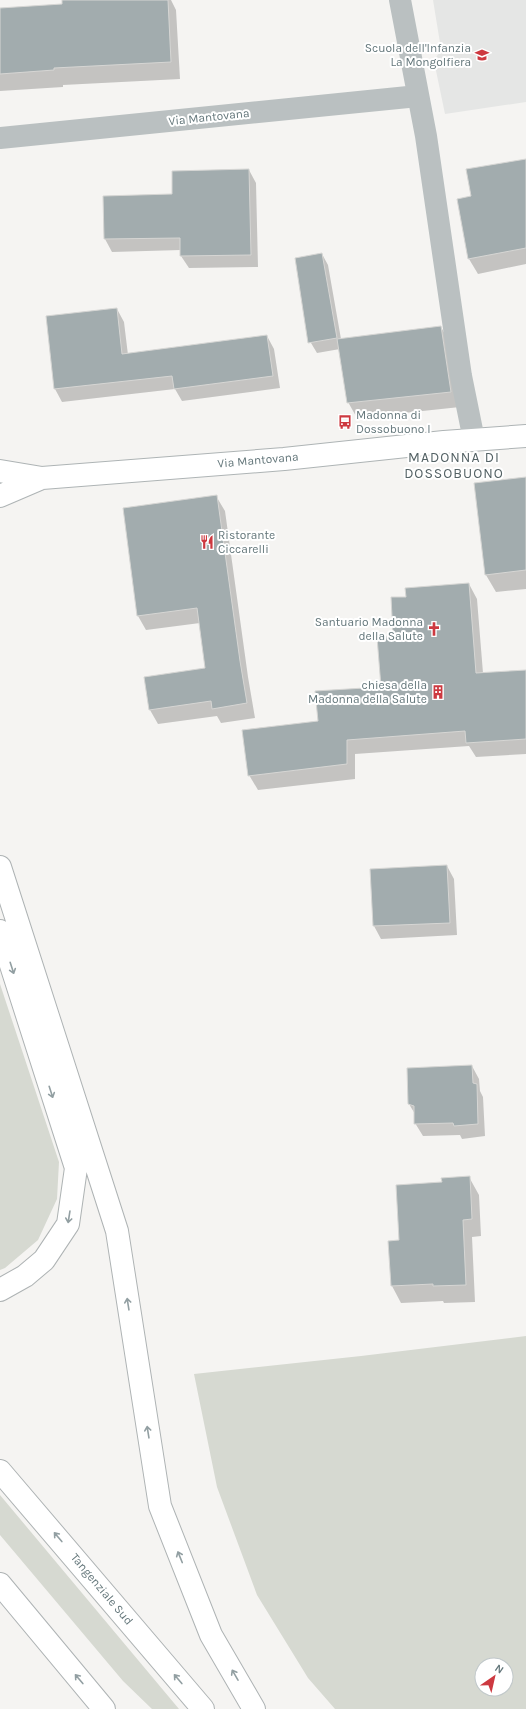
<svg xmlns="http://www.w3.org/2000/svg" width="526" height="1709" viewBox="0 0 526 1709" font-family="Karla,sans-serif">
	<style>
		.built { fill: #e5e6e5 }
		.green { fill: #d6d9d1; fill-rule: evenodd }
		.shadow { fill: #0003 }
		.building { fill: #a2acae; stroke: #d6d6d4 }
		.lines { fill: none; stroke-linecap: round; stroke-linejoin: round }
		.primary-casing { stroke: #aeb4b5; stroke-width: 24 }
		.highway-casing { stroke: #aeb3b4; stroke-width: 24 }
		.street { stroke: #bac0c1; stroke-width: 22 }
		.primary { stroke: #fff; stroke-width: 22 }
		.highway { stroke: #fff; stroke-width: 22 }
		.oneway { stroke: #929fa2 }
		.labels { text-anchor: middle; stroke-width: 4; stroke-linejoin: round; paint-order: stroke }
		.poi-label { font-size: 12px; fill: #63767a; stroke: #fff; text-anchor: end }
		.street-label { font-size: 12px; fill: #63767a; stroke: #fff }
		.quarter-label { font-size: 14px; letter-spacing: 1px; fill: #546265; stroke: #fff }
	</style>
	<rect width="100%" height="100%" fill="#f5f4f2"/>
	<!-- built -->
	<path class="built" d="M 433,0 L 526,0 L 526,102 L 445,114 L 434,61 L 441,49 Z"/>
	<!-- green -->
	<path class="green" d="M 0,984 L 59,1162 L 57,1199 L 38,1240 L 5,1268 L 0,1270 Z
		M 526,1336 L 526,1709 L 335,1709 L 308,1678 L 257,1595 L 217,1487 L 194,1374 L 361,1356 ZM 482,1665 L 506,1665 L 506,1689 L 482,1689 Z
		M 0,1495 L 179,1709 L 152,1709 L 123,1681 L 0,1535 Z"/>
	<!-- shadow -->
	<path class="shadow" d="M 63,0 L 171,0 L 176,10 L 180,79 L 63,85 L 63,87 L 0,91 L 0,9 L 63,5 Z
		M 526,160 L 526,264 L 478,274 L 469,259 L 458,200 L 472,197 Z
		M 249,170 L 256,183 L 258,267 L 189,268 L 181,256 L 181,250 L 112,252 L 105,239 L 104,197 L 173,195 Z
		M 322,254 L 328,265 L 341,339 L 441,327 L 450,343 L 460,407 L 357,418 L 348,402 L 340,349 L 317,353 L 311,343 L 296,259 Z
		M 117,309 L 124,322 L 128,355 L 267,336 L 274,349 L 280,388 L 182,401 L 175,389 L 62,402 L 55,389 Z
		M 526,478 L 526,589 L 496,592 L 486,575 L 475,484 Z
		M 216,496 L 225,511 L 248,677 L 255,718 L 221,723 L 217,716 L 158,724 L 150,710 L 145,678 L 206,668 L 200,623 L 146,630 L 138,616 Z
		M 469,584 L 477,599 L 483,673 L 526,671 L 526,754 L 476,757 L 469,746 L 355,754 L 355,779 L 258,790 L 249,775 L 319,722 L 382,688 L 394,636 L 407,598 Z
		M 447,866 L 454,879 L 457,935 L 381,939 L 374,926 Z
		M 472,1066 L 479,1079 L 480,1091 L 483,1097 L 485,1136 L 462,1139 L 460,1135 L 423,1136 L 415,1123 L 415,1114 L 409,1104 Z
		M 469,1177 L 479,1195 L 481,1236 L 472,1237 L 475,1302 L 444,1303 L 443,1301 L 401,1303 L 392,1286 L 400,1241 L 443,1183 Z"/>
	<!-- building -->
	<path class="building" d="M 62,0 L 168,0 L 171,62 L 54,68 L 54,70 L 0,74 L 0,8 L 62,4 Z
		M 526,159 L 526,248 L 468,259 L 457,199 L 471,196 L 466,169 Z
		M 249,169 L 251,255 L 180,256 L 180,238 L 104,239 L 103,196 L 172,194 L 172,171 Z
		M 322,253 L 337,338 L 308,343 L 295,258 Z
		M 117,308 L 122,354 L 267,335 L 273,376 L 174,389 L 172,376 L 54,389 L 46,316 Z
		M 441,326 L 451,392 L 347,403 L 337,339 Z
		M 526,477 L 526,570 L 485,575 L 474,483 Z
		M 217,495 L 240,661 L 247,703 L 212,709 L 211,701 L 149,710 L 144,677 L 205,668 L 197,608 L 137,616 L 123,508 Z
		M 469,583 L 476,673 L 526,670 L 526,739 L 466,743 L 465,731 L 347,740 L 347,764 L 248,776 L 242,730 L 318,721 L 315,691 L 381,687 L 377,637 L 393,636 L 391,597 L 406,597 L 405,588 Z
		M 447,865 L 450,923 L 373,926 L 370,869 Z
		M 472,1065 L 473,1083 L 477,1084 L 478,1124 L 454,1126 L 453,1123 L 414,1124 L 414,1106 L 408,1104 L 407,1068 Z
		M 470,1176 L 472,1219 L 463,1220 L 466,1285 L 433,1286 L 433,1284 L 391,1286 L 388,1241 L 399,1240 L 396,1185 L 442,1182 L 441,1178 Z"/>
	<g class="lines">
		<defs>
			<path id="primary" d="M 0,471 L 42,478 L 284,459 L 444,442 L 526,436
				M 0,496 L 42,478"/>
			<path id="highway" d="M 0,867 L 117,1231 L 160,1506 L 211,1635 L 254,1709
				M 0,931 L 76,1168 L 68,1224 L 44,1260 L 25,1276 L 0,1290
				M 0,1471 L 203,1709
				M 0,1584 L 104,1709"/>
		</defs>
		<!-- primary casing -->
		<use href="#primary" class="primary-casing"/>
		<!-- highway casing -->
		<use href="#highway" class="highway-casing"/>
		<!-- street -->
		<path class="street" d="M 400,0 L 426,136 L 461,376 L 474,440
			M 0,138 L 418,96"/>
		<!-- primary -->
		<use href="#primary" class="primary"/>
		<!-- highway -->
		<use href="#highway" class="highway"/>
	</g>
	<!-- one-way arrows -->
	<defs><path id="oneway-shaft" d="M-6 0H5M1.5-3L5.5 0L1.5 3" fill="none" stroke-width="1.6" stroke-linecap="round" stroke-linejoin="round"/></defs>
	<g class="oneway">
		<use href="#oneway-shaft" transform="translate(12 968) rotate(72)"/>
		<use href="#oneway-shaft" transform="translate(51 1092) rotate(72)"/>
		<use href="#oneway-shaft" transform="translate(69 1217) rotate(99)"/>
		<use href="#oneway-shaft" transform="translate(128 1304) rotate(-99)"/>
		<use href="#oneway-shaft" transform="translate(148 1432) rotate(-99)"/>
		<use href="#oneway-shaft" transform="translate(58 1537) rotate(-130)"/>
		<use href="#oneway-shaft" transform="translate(180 1557) rotate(-112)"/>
		<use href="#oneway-shaft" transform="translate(235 1675) rotate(-120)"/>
		<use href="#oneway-shaft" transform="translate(79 1679) rotate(-130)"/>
		<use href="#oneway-shaft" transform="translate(178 1679) rotate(-130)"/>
	</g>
	<!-- icons -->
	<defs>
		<symbol id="school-bare" viewBox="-9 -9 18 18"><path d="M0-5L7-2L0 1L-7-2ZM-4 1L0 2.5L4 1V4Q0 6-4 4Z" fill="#cd3940" stroke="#fff" stroke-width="2.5" paint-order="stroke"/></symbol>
		<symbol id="bus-bare" viewBox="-9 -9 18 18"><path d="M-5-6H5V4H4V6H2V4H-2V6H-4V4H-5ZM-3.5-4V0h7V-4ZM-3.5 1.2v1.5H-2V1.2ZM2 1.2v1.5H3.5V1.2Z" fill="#cd3940" stroke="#fff" stroke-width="2.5" paint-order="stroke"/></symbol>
		<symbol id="restaurant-bare" viewBox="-9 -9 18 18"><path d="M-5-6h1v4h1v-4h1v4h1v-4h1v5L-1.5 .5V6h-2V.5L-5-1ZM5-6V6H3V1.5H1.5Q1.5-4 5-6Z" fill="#cd3940" stroke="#fff" stroke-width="2.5" paint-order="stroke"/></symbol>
		<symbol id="church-bare" viewBox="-9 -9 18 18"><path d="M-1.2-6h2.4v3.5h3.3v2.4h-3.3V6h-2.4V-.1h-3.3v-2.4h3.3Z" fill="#cd3940" stroke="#fff" stroke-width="2.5" paint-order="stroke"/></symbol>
		<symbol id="building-bare" viewBox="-9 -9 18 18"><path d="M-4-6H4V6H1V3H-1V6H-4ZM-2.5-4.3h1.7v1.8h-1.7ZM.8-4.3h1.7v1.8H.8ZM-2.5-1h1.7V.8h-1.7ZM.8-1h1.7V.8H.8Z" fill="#cd3940" stroke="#fff" stroke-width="2.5" paint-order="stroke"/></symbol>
	</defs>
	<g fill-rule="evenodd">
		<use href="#school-bare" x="472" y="45" width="20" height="20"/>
		<use href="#bus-bare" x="335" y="412" width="20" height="20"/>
		<use href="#restaurant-bare" x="197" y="532" width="20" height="20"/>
		<use href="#church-bare" x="424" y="619" width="20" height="20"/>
		<use href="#building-bare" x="428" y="682" width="20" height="20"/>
	</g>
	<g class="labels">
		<!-- poi labels -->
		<g class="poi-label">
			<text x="471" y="52">Scuola dell'Infanzia<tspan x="471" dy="14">La Mongolfiera</tspan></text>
			<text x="356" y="419" text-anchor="start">Madonna di<tspan x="356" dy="14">Dossobuono I</tspan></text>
			<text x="218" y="539" text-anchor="start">Ristorante<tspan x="218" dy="14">Ciccarelli</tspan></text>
			<text x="423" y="626">Santuario Madonna<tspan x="423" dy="14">della Salute</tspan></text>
			<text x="427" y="689">chiesa della<tspan x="427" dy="14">Madonna della Salute</tspan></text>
		</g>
		<!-- street labels -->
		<g class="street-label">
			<text transform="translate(209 117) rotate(-6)" y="4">Via Mantovana</text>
			<text transform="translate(258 460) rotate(-5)" y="4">Via Mantovana</text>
			<text transform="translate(102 1589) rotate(50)" y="4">Tangenziale Sud</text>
		</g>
		<!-- quarter labels -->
		<g class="quarter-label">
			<text x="454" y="462">MADONNA DI<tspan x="454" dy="16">DOSSOBUONO</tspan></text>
		</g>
	</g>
	<!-- north arrow -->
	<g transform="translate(494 1677) rotate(34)"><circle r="19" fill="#ffffff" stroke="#c1c8ca"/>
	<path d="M0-3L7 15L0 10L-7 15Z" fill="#cd3940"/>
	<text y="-6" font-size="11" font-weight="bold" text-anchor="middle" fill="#63767a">N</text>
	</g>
</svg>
